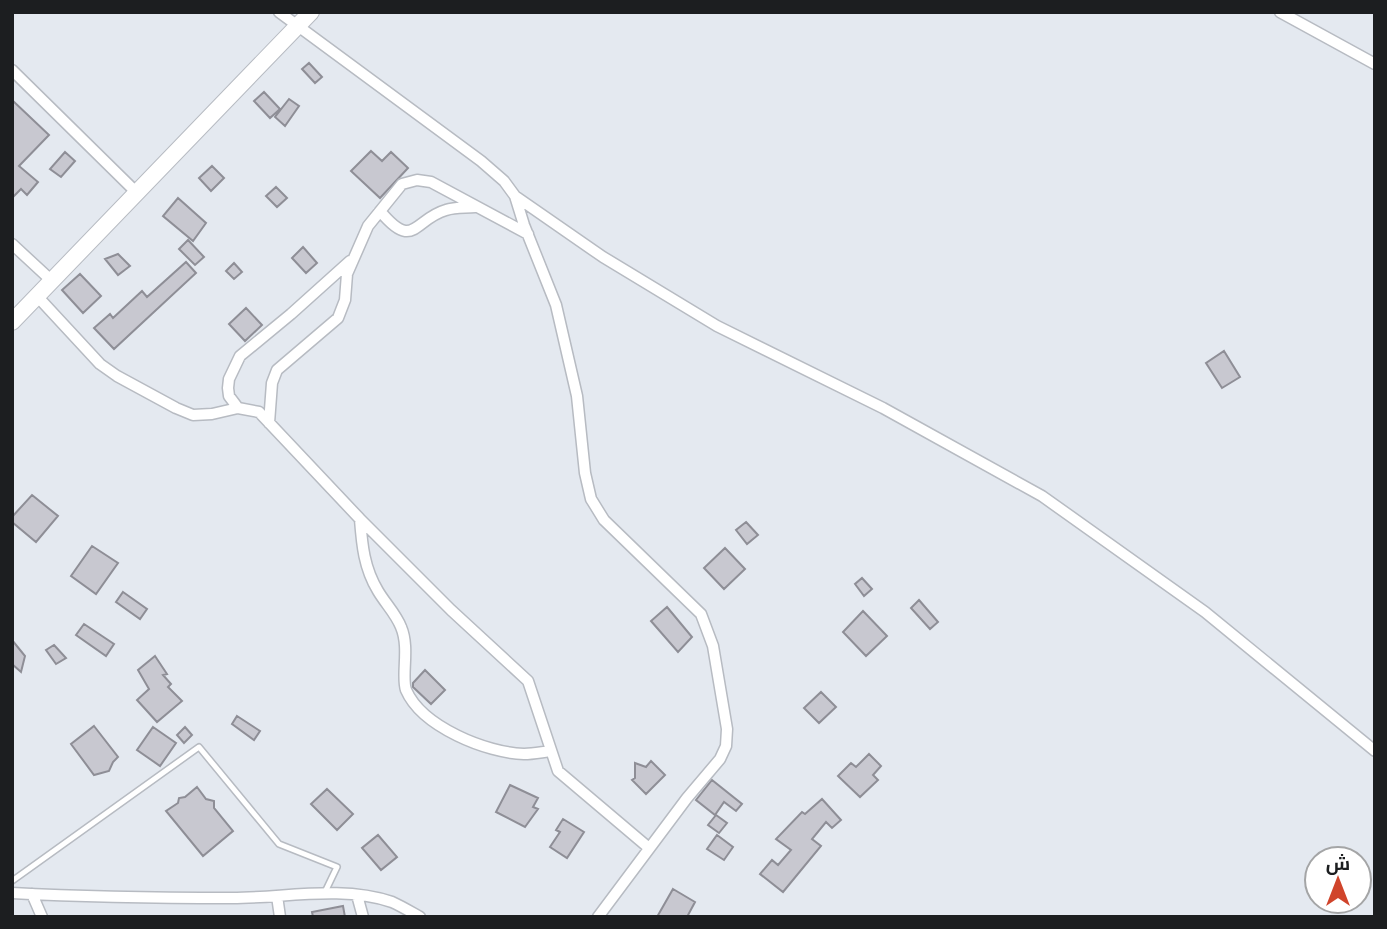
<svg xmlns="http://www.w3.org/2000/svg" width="1387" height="929" viewBox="0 0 1387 929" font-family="'Roboto Condensed',Cairo,sans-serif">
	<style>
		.building { fill: #c8c8d0; stroke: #8e8e96; stroke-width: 2 }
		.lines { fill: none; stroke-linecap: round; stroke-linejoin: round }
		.lane-casing { stroke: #b7bbc2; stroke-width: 8 }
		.street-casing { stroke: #b7bbc2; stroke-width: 13 }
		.secondary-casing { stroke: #b7bbc2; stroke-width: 18 }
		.lane { stroke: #fff; stroke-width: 5 }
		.street { stroke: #fff; stroke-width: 10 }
		.secondary { stroke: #fff; stroke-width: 16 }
	</style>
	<rect width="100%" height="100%" fill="#e4e9f0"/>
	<!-- building -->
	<path class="building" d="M 309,63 L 322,77 L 315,83 L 302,69 Z
		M 264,92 L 280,109 L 270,118 L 254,101 Z
		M 289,99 L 299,106 L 285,126 L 275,117 Z
		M 12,100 L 49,135 L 19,166 L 38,182 L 27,195 L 21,189 L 12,198 Z
		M 371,151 L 382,161 L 391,152 L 408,168 L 380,198 L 351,171 Z
		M 65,152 L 75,161 L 61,177 L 50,169 Z
		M 212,166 L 224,178 L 211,191 L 199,178 Z
		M 276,187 L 287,198 L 277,207 L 266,196 Z
		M 178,198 L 206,223 L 193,241 L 163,216 Z
		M 188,240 L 204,257 L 195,265 L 179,249 Z
		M 303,247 L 317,263 L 306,273 L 292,258 Z
		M 118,254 L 130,266 L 118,275 L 105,259 Z
		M 186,262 L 196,273 L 114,349 L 94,328 L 110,314 L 113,318 L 142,291 L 147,297 Z
		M 234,263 L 242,272 L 234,279 L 226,271 Z
		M 80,274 L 101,296 L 83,313 L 62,290 Z
		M 246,308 L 262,325 L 245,341 L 229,324 Z
		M 1224,351 L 1240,377 L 1222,388 L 1206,363 Z
		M 32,495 L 58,516 L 36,542 L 12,522 L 12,517 Z
		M 746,522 L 758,535 L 747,544 L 736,530 Z
		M 92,546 L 118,563 L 96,594 L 71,576 Z
		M 725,548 L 745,569 L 724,589 L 704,568 Z
		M 862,578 L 872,589 L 864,596 L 855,584 Z
		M 123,592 L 147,609 L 140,619 L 116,602 Z
		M 919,600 L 938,622 L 930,629 L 911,608 Z
		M 667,607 L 692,637 L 678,652 L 651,621 Z
		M 863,611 L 887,636 L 866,656 L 843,632 Z
		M 84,624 L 114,644 L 106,656 L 76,635 Z
		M 12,640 L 25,656 L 21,672 L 12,664 Z
		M 54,645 L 66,658 L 56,664 L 46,650 Z
		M 155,656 L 167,674 L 163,675 L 171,684 L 168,687 L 182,701 L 157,722 L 137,700 L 149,689 L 138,670 Z
		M 425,670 L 445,690 L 431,704 L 413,687 L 413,683 Z
		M 821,692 L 836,707 L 819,723 L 804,708 Z
		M 237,716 L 260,731 L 254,740 L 232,724 Z
		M 94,726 L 118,757 L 113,762 L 109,771 L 94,775 L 71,744 Z
		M 153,727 L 176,743 L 160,766 L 137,750 Z
		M 185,727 L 192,735 L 184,743 L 177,735 Z
		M 869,754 L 881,766 L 873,775 L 878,780 L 860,797 L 838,776 L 851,763 L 856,767 Z
		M 651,761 L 665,775 L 646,794 L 632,780 L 635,778 L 635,763 L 646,767 Z
		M 712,780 L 742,804 L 736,811 L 724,802 L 715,815 L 696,800 Z
		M 510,785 L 538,798 L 533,807 L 538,809 L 525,827 L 496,812 Z
		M 197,787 L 206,799 L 214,801 L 214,808 L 233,831 L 203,856 L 166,811 L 178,803 L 179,798 L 185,797 Z
		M 327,789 L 353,814 L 337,830 L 311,804 Z
		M 822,799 L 841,820 L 832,828 L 826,822 L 812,839 L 821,846 L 783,892 L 760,874 L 772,860 L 778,865 L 791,850 L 776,839 L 802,812 L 805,814 Z
		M 716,815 L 727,823 L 719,833 L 708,825 Z
		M 563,819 L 584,832 L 567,858 L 550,847 L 560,832 L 556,830 Z
		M 378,835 L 397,857 L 381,870 L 362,848 Z
		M 717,835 L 733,847 L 724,860 L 707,849 Z
		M 673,889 L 695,902 L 687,917 L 657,917 Z
		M 343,906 L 345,917 L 313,917 L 312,912 Z"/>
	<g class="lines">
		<defs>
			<path id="lane" d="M 12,881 L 199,747 L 279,844 L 337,867 L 325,892"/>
			<path id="street" d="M 279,12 L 481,161 L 504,181 L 515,196 L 524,225 L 556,305 L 577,396 L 585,473 L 591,499 L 604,520 L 701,614 L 713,646 L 727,729 L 726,746 L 720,759 L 687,798 L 598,917
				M 1280,12 L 1375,64
				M 12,70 L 137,193
				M 515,196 L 603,257 L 717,326 L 883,408 L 1042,496 L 1205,612 L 1375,751
				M 380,211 C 414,252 414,219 446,210 C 455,207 466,208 475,207
				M 12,244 L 52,281
				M 37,296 L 100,364 L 117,376 L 176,408 L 193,415 L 212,414 L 238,408 L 259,412 L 360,519 L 451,610 L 528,681 L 558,771 L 649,848
				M 238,408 L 229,396 L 228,388 L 229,379 L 240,356 L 291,314 L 350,261
				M 269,423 L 272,383 L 277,370 L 338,318 L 345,300 L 347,274 L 368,226 L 402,184 L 417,180 L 431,182 L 528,234
				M 360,519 C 362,545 364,568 378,591 C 385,603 396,614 401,627 C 410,648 401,676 406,690 C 422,727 487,753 524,754 C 533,754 542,752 551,751
				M 12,893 C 86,897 158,898 232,898 C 284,898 341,885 392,902 C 401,906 411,912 420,917
				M 32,894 L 42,917
				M 357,895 L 363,917
				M 277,896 L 280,917"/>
			<path id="secondary" d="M 12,322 L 311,12"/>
		</defs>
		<!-- lane casing -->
		<use href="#lane" class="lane-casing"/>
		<!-- street casing -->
		<use href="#street" class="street-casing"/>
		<!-- secondary casing -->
		<use href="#secondary" class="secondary-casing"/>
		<!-- lane -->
		<use href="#lane" class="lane"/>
		<!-- street -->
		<use href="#street" class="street"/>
		<!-- secondary -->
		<use href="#secondary" class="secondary"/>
	</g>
	<!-- border -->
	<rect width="1387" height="929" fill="none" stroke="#1c1e20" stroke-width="28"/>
	<!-- north arrow -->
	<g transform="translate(1338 880)"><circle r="33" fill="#ffffff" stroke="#a4a5a6" stroke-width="2"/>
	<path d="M0-5L12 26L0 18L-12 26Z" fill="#d0442b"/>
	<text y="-10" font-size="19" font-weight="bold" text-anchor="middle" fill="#1c1e20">ش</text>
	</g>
</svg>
